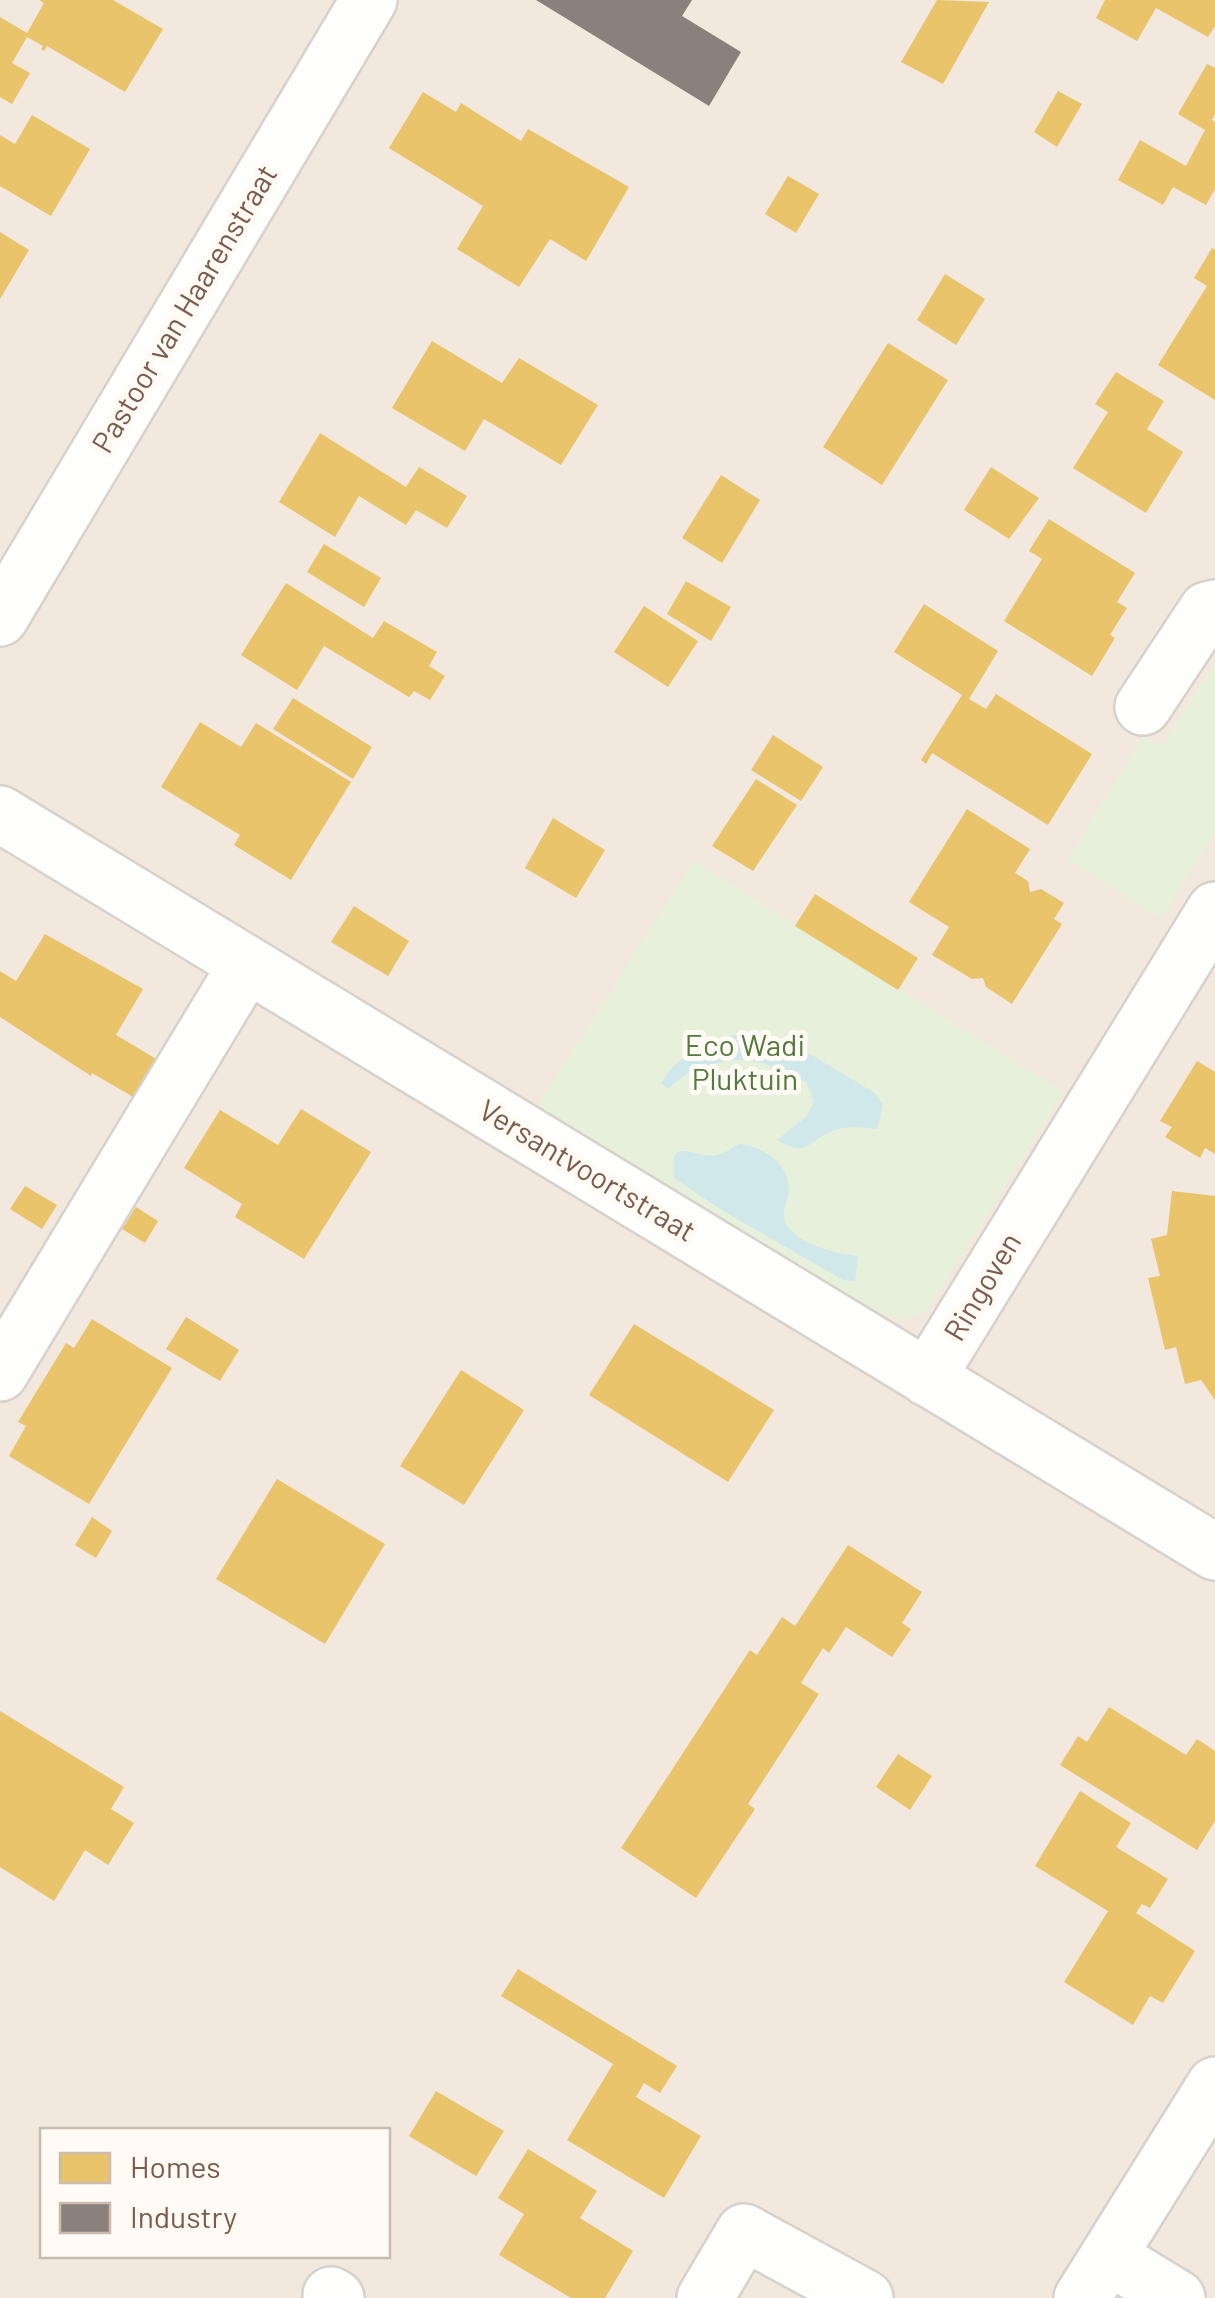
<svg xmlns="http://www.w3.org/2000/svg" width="1215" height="2298" viewBox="0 0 1215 2298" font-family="Barlow,sans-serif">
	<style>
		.residential { fill: #f2e8de; fill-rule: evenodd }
		.green { fill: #e7f0db }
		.water { fill: #d0e8ea }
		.homes { fill: #e9c46a }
		.industry { fill: #8a817c }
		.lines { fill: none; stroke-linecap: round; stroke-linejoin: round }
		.minor-casing { stroke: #d7d1cb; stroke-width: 60 }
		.minor { stroke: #fefefd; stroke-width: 55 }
		.labels { text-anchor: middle; stroke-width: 10; stroke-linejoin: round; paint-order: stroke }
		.street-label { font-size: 30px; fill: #7a5c4d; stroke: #fffaf3 }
		.park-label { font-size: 30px; fill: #537a41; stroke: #fffaf3 }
	</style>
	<rect width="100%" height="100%" fill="#f9f5f0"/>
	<!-- residential -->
	<path class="residential" d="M 0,0 L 1215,0 L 1215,2298 L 0,2298 ZM 42,2130 L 388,2130 L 388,2256 L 42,2256 Z"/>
	<!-- green -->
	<path class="green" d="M 1215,661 L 1215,833 L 1161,919 L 1068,859 L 1143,736 L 1162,746 Z
		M 694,861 L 1064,1092 L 927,1311 L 902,1320 L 872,1311 L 537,1106 Z"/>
	<!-- water -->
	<path class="water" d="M 731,1035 L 768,1037 L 795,1045 L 875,1093 L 883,1105 L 877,1129 C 861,1127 842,1125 828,1133 C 803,1146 806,1156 777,1140 L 806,1117 L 814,1101 L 806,1082 C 773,1065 746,1052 708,1066 C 691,1072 681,1076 668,1089 L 661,1083 C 678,1055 701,1046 731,1035 Z
		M 740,1144 C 765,1147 793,1166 788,1195 C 786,1207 780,1215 787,1226 C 800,1245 837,1254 858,1256 L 855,1281 L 843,1280 L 720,1209 L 674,1178 C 669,1131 693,1160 717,1155 C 724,1154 733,1147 740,1144 Z"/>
	<!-- homes -->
	<path class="homes" d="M 39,0 L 113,0 L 163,29 L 125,92 L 47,46 L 44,51 L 41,49 L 43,46 L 27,37 L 12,63 L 30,73 L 12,104 L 0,97 L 0,17 L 27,33 L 44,3 Z
		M 937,0 L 989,2 L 943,84 L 901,62 Z
		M 1105,0 L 1215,0 L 1215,26 L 1208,37 L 1156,8 L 1137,41 L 1096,18 Z
		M 1207,64 L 1215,68 L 1215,114 L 1212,120 L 1215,122 L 1215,189 L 1206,205 L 1173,187 L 1163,205 L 1118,180 L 1140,140 L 1186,166 L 1205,130 L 1178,114 Z
		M 1058,91 L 1082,104 L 1057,147 L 1034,132 Z
		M 423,92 L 456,112 L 461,103 L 521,141 L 528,129 L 629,187 L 586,261 L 550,239 L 519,287 L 457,249 L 483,206 L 389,148 Z
		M 32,115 L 90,149 L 51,216 L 0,186 L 0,135 L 15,144 Z
		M 788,176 L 819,194 L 796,233 L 765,214 Z
		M 0,232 L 29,250 L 0,299 Z
		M 1212,248 L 1215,250 L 1215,400 L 1158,365 L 1207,286 L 1194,278 Z
		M 945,274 L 985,299 L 956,345 L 917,320 Z
		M 432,341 L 502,383 L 519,358 L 598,405 L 561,465 L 484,419 L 465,451 L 392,408 Z
		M 888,343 L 948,380 L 882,485 L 823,447 Z
		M 1116,372 L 1164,401 L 1147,429 L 1183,452 L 1146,513 L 1073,468 L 1108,412 L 1095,404 Z
		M 320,433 L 406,487 L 419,467 L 467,496 L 447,528 L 416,510 L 406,525 L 359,496 L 335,537 L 279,502 Z
		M 991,467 L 1039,498 L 1009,539 L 964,510 Z
		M 721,475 L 760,500 L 722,563 L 682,538 Z
		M 1049,519 L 1135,573 L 1117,602 L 1127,608 L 1110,635 L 1115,638 L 1092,676 L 1004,621 L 1042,559 L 1029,551 Z
		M 324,544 L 381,578 L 364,607 L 307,572 Z
		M 686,581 L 731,607 L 711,641 L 667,614 Z
		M 286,583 L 373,638 L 384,621 L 437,652 L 429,666 L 445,676 L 430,700 L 414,691 L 409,697 L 324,646 L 297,690 L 241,655 Z
		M 924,604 L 998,651 L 969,699 L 986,709 L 996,694 L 1092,754 L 1048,825 L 932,753 L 926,764 L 921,760 L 962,695 L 894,652 Z
		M 644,606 L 698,641 L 668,687 L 614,652 Z
		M 293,698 L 372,747 L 353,779 L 273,729 Z
		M 200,722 L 241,747 L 256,723 L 351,782 L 291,880 L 234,845 L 240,835 L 161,787 Z
		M 773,735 L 823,767 L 801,801 L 751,770 Z
		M 756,779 L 797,805 L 753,871 L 712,846 Z
		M 967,809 L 1030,849 L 1015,873 L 1028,881 L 1030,892 L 1041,889 L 1064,903 L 1054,919 L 1062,924 L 1012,1004 L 986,987 L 983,978 L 972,979 L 932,955 L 949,927 L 909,902 Z
		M 553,818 L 605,850 L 576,898 L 525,868 Z
		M 815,894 L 918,958 L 898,990 L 795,926 Z
		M 354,906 L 409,941 L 388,976 L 331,942 Z
		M 45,934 L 143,989 L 116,1035 L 158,1060 L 135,1098 L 92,1073 L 91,1076 L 0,1017 L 0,971 L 16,981 Z
		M 1197,1061 L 1215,1072 L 1215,1154 L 1205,1148 L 1200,1158 L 1165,1137 L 1172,1127 L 1160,1121 Z
		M 301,1109 L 371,1152 L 304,1259 L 235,1217 L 242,1204 L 184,1168 L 220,1110 L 278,1145 Z
		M 25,1186 L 57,1205 L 42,1229 L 10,1209 Z
		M 1172,1191 L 1215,1196 L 1215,1400 L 1201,1380 L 1185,1384 L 1176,1347 L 1165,1350 L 1148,1278 L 1160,1276 L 1151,1239 L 1167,1235 Z
		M 136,1207 L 158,1221 L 145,1243 L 122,1229 Z
		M 186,1317 L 239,1350 L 220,1381 L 166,1349 Z
		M 92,1319 L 172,1368 L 89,1504 L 9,1456 L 26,1426 L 18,1422 L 66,1343 L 74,1348 Z
		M 634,1324 L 774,1410 L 728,1482 L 589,1395 Z
		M 461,1370 L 524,1410 L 464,1505 L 400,1466 Z
		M 277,1479 L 385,1544 L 325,1644 L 216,1579 Z
		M 92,1517 L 112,1531 L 96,1558 L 75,1545 Z
		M 848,1545 L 922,1592 L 902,1623 L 911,1629 L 892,1657 L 846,1627 L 829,1653 L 823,1648 L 801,1683 L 819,1694 L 748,1804 L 755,1809 L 696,1898 L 621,1848 L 750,1650 L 757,1655 L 782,1617 L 795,1626 Z
		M 1109,1707 L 1186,1755 L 1197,1739 L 1215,1751 L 1215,1821 L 1197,1850 L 1060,1765 L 1078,1736 L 1087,1742 Z
		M 0,1711 L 124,1787 L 111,1809 L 134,1823 L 108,1865 L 85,1850 L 54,1901 L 0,1867 Z
		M 898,1754 L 932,1776 L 910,1810 L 876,1787 Z
		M 1080,1791 L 1131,1823 L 1116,1847 L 1168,1879 L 1150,1908 L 1142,1904 L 1136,1913 L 1195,1951 L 1163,2003 L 1150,1996 L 1133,2025 L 1064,1982 L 1108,1911 L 1035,1866 Z
		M 518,1969 L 677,2066 L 660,2093 L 644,2083 L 636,2097 L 701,2136 L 664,2198 L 567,2140 L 613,2064 L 501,1996 Z
		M 436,2091 L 504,2131 L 476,2176 L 409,2136 Z
		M 528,2149 L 597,2191 L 580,2218 L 633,2251 L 605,2298 L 571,2298 L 499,2255 L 524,2214 L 498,2198 Z"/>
	<!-- industry -->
	<path class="industry" d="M 536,0 L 692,0 L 682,16 L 741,52 L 709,106 Z"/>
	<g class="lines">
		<defs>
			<path id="minor" d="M 0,618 L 369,0
				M 1143,707 L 1207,610 L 1215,608
				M 0,814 L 1215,1552
				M 0,1373 L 247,964
				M 927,1378 L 1215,910
				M 1108,2256 L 1177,2298
				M 331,2295 L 336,2298
				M 705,2298 L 744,2232 L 865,2298
				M 1082,2298 L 1215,2085"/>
		</defs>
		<!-- minor casing -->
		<use href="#minor" class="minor-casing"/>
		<!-- minor -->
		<use href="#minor" class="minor"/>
	</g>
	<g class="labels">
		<!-- street labels -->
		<g class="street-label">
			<text transform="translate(185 309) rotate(-59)" y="10">Pastoor van Haarenstraat</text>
			<text transform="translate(587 1171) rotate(31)" y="10">Versantvoortstraat</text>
			<text transform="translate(983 1287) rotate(-59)" y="10">Ringoven</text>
		</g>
		<!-- park labels -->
		<g class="park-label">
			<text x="745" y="1056">Eco Wadi<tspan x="745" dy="34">Pluktuin</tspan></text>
		</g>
	</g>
	<!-- legend -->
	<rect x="40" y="2128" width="350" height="130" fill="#fffaf3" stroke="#cabbb1" stroke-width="2.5"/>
	<rect x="60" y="2153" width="50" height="30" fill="#e9c46a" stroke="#cabbb1" stroke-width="2.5"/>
	<text x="130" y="2178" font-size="30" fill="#7a5c4d">Homes</text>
	<rect x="60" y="2203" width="50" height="30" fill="#8a817c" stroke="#cabbb1" stroke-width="2.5"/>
	<text x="130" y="2228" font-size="30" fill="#7a5c4d">Industry</text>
</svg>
